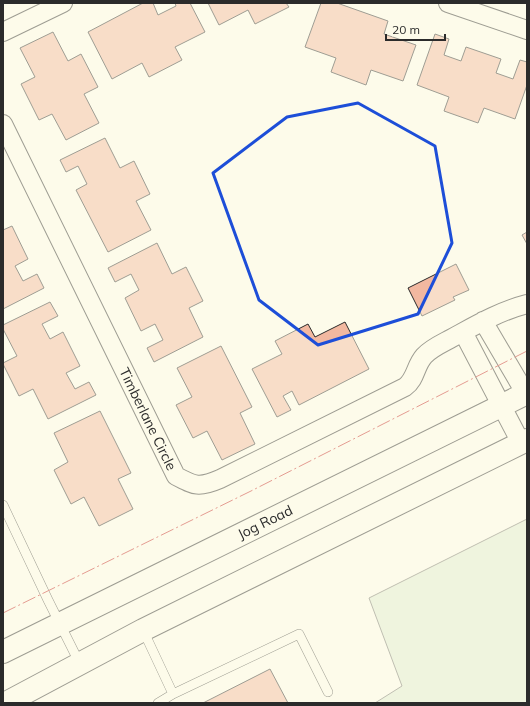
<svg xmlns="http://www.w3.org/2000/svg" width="530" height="706" viewBox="0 0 530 706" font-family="Mulish,sans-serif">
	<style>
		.green { fill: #deebd1; stroke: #74746e }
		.building { fill: #f2b8a0; stroke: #2b2b2b }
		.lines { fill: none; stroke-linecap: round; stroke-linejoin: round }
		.lane-casing { stroke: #2b2b2b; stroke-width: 10 }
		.street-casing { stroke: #2b2b2b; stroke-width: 20 }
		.secondary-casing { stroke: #2b2b2b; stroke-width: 24 }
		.lane { stroke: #fdfbea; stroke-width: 9 }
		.street { stroke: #fdfbea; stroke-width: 18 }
		.secondary { stroke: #fdfbea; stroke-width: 22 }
		.power { stroke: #c62828; stroke-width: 1; stroke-dasharray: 14 3 2 3; stroke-linecap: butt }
		.marked { fill: none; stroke: #1d4ed8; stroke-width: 3; stroke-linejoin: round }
		.labels { text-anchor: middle; stroke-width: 3; stroke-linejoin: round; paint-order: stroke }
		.street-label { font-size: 14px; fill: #2b2b2b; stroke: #fdfbea }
	</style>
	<rect width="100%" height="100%" fill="#fdfbea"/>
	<!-- green -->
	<path class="green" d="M 527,519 L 527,703 L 375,703 L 402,686 L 369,598 Z"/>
	<!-- building -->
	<path class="building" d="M 143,3 L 153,3 L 158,15 L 176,6 L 175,3 L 190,3 L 205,32 L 175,47 L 182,60 L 149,77 L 142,63 L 112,79 L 88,32 Z
		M 208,3 L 286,3 L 289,7 L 255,24 L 248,10 L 219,25 Z
		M 321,3 L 337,3 L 388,21 L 384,34 L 416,45 L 403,81 L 371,70 L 366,85 L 331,72 L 336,58 L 305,47 Z
		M 53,32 L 68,61 L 81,54 L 98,87 L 84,94 L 99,123 L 66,140 L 52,114 L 39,120 L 21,84 L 35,77 L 20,48 Z
		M 435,34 L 449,39 L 444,55 L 461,61 L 466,47 L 501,59 L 496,73 L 513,79 L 520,60 L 527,62 L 527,85 L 515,119 L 484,108 L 478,123 L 444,111 L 449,97 L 417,85 Z
		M 105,138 L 120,168 L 134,161 L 150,194 L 136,201 L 151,230 L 108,252 L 76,190 L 87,184 L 78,166 L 66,172 L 60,160 Z
		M 12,226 L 28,259 L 15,266 L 23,281 L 37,274 L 44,288 L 3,309 L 3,230 Z
		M 527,232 L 527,244 L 522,235 Z
		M 157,243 L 172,274 L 186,267 L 203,301 L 189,308 L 203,337 L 154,362 L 147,348 L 163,340 L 155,324 L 141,331 L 125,298 L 139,290 L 131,274 L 115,282 L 108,268 Z
		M 456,264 L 469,290 L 453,297 L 455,300 L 422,316 L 408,288 Z
		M 50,302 L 58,316 L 42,324 L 50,339 L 63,332 L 80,366 L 66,373 L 75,389 L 89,382 L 96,395 L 48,419 L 33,389 L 19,396 L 3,364 L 3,363 L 17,356 L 3,329 L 3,325 Z
		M 345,322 L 369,369 L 299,405 L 292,391 L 283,396 L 291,410 L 277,417 L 252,369 L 282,354 L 275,341 L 308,324 L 315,337 Z
		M 221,346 L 252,407 L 240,413 L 255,444 L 222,460 L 207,431 L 193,438 L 176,405 L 192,397 L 177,368 Z
		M 100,411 L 131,473 L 118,479 L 133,509 L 99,526 L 84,497 L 71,504 L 54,470 L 68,462 L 54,433 Z
		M 270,669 L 288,703 L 203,703 Z"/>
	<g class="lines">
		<defs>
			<path id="lane" d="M 3,505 L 48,600 L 80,664
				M 143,630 L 173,694 L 158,703
				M 173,694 L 299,634 L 328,692"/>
			<path id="street" d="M 448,3 L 527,30
				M 3,32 L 63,3
				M 3,124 L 176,476 C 195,486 199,488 220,479 L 405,387 C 416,379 415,366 424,356 C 431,348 443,343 452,338 C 476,325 500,311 527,304
				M 483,321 L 527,396
				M 463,332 L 521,443"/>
			<path id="secondary" d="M 3,652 L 527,393
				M 6,703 L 143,630 L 527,440"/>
		</defs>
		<!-- lane casing -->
		<use href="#lane" class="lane-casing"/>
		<!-- street casing -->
		<use href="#street" class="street-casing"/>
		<!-- secondary casing -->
		<use href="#secondary" class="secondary-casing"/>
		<!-- lane -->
		<use href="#lane" class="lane"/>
		<!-- street -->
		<use href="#street" class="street"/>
		<!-- secondary -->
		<use href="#secondary" class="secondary"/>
		<!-- power -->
		<path class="power" d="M 3,613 L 251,491 L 527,351"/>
	</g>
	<!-- marked area -->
	<path d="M0 0H530V706H0ZM 358,103 L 435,146 L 452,243 L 418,314 L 318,345 L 259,300 L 213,173 L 287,117 Z" fill="#fdfbea" fill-opacity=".55" fill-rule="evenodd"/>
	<path class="marked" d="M 358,103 L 435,146 L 452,243 L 418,314 L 318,345 L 259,300 L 213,173 L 287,117 Z"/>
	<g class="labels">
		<!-- street labels -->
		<g class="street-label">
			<text transform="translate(148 419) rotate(64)" y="5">Timberlane Circle</text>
			<text transform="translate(265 522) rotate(-26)" y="5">Jog Road</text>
		</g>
	</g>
	<!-- border -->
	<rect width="530" height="706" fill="none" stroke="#2b2b2b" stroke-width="8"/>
	<!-- scale -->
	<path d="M386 34v6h59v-6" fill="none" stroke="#2b2b2b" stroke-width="2"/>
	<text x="392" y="34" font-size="12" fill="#2b2b2b" stroke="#fdfbea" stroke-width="3" paint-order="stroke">20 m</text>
</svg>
